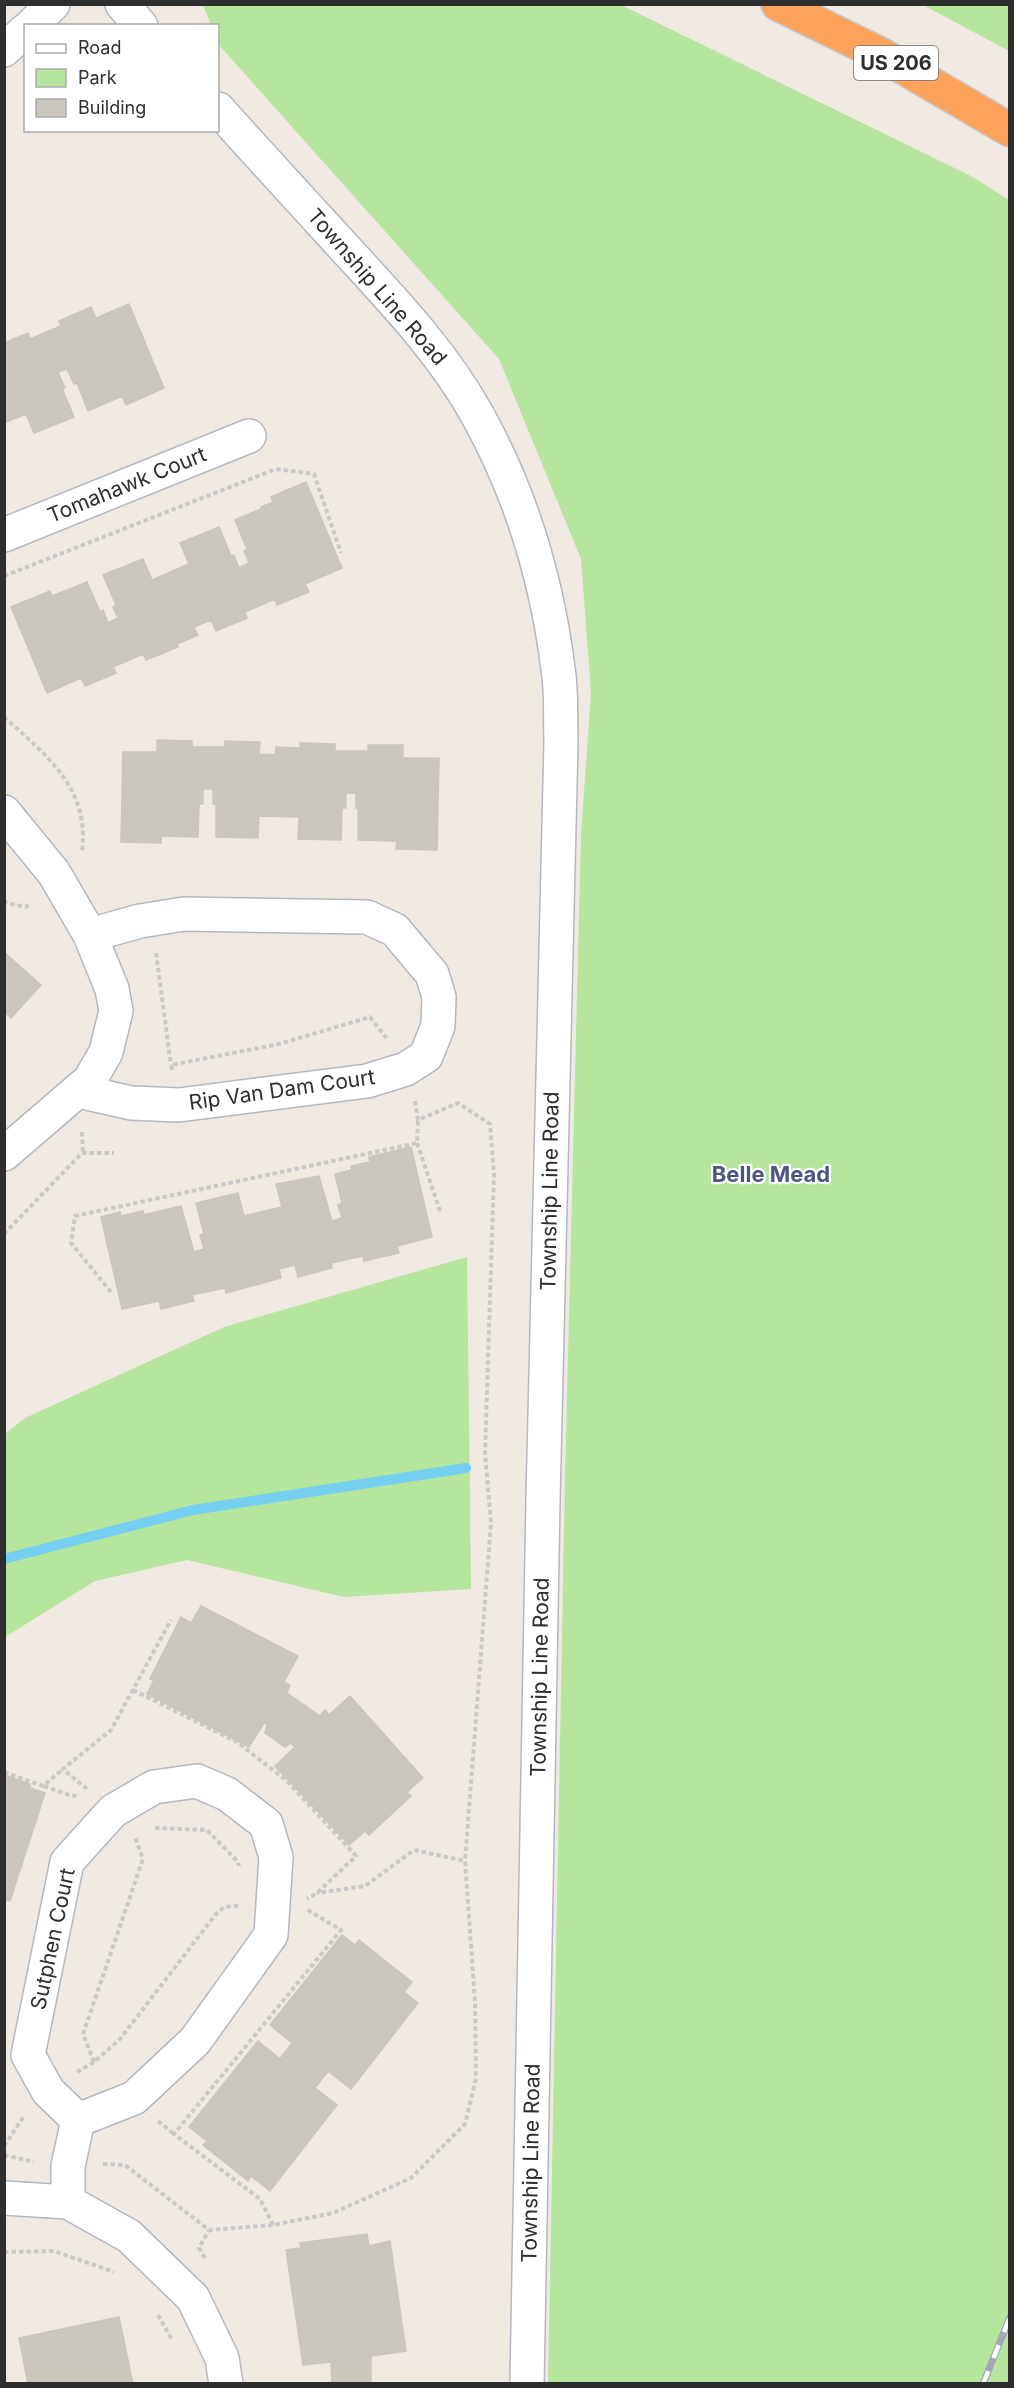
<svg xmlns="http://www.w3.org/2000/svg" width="1014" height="2388" viewBox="0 0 1014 2388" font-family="Inter,sans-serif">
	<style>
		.green { fill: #b6e59e }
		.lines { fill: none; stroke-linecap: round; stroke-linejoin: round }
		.stream { stroke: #75cff0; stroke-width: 10 }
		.building { fill: #cbc7bf; stroke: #cbc5ba; stroke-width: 1.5 }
		.street-casing { stroke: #b4b7c1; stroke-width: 36 }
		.secondary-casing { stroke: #b4b7c1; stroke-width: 36 }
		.highway-casing { stroke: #c9c9c9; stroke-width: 36 }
		.path { stroke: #c9c9c9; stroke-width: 4; stroke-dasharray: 4.5 3; stroke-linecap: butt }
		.street { stroke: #fff; stroke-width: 33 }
		.secondary { stroke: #fff; stroke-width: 33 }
		.highway { stroke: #ffa35c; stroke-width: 33 }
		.rail-casing { stroke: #a3a6b8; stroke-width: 7 }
		.rail { stroke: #fff; stroke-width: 4.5; stroke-dasharray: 14; stroke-linecap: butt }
		.labels { text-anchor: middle; stroke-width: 4.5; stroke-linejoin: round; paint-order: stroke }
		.shield { fill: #fff; stroke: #6d6d6d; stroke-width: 1.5 }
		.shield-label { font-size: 20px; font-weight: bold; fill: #2e2e2e }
		.street-label { font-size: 21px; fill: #2e2e2e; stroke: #fff }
		.neighbourhood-label { font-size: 22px; font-weight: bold; fill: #4d5680; stroke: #fff }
	</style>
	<rect width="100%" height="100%" fill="#efe9e1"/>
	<!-- green -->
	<path class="green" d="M 203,5 L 621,5 L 971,176 L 1009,200 L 1009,2383 L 548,2383 L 565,1476 L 581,834 L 591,693 L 581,559 L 499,359 L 218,44 L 218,26 L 211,25 Z
		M 923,5 L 1009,5 L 1009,51 Z
		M 467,1257 L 471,1589 L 344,1597 L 187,1560 L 95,1581 L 5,1637 L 5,1434 L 25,1418 L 224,1327 Z"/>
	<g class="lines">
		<!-- stream -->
		<path class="stream" d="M 4,1559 L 193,1510 L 466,1468"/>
	</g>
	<!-- building -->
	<path class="building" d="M 129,304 L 164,388 L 126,405 L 122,396 L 88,411 L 77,383 L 74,384 L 67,369 L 58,372 L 65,388 L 62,388 L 74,417 L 34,433 L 26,414 L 4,423 L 4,343 L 28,333 L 30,339 L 61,326 L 59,321 L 91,307 L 96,318 Z
		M 306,482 L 342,568 L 305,584 L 309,592 L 277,605 L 275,599 L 245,612 L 247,618 L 216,631 L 211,620 L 194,627 L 198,635 L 177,644 L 178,647 L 146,660 L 143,654 L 113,667 L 116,673 L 85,686 L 81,678 L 47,693 L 11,607 L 50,591 L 52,596 L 87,582 L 100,612 L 103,610 L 108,623 L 118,618 L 113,607 L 116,605 L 103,575 L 143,559 L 152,580 L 189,564 L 180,543 L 219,527 L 231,556 L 234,555 L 239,568 L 249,563 L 244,551 L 247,549 L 235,520 L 261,509 L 261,507 L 273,502 L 271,497 Z
		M 157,740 L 192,741 L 192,747 L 225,747 L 225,741 L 260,742 L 259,754 L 275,755 L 276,747 L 300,748 L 300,743 L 335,744 L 335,751 L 368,751 L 368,745 L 403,745 L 403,758 L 439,758 L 437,850 L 396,849 L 397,841 L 358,840 L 358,808 L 356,808 L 356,793 L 346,793 L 346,808 L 342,808 L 341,840 L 298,839 L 299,817 L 259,816 L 258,838 L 216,837 L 216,804 L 213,804 L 213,789 L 203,789 L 203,804 L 199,804 L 198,837 L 161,836 L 161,843 L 121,842 L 123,752 L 157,752 Z
		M 4,952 L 41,985 L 11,1018 L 6,1013 L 4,1015 Z
		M 411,1147 L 432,1237 L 397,1246 L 399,1253 L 364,1261 L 363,1256 L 331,1263 L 332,1268 L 298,1277 L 295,1265 L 279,1269 L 281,1278 L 226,1293 L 225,1288 L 192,1295 L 194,1301 L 161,1309 L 159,1301 L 122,1309 L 101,1217 L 120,1212 L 121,1216 L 143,1211 L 144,1215 L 181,1206 L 194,1252 L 204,1249 L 200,1235 L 204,1234 L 196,1203 L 238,1193 L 244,1216 L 282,1207 L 276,1184 L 319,1176 L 332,1221 L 342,1218 L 338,1205 L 342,1203 L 335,1174 L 352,1170 L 351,1166 L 370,1162 L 369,1157 Z
		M 201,1606 L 298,1656 L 284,1682 L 290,1685 L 287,1693 L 320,1716 L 325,1710 L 329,1715 L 350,1696 L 423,1778 L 407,1792 L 411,1796 L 369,1835 L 365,1831 L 349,1845 L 275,1766 L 295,1747 L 290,1743 L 285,1747 L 265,1733 L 267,1725 L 264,1723 L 249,1747 L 147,1694 L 154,1680 L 150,1679 L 181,1617 L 191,1623 Z
		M 4,1775 L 30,1784 L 30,1788 L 45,1793 L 10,1901 L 4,1900 Z
		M 342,1935 L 355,1945 L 359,1940 L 412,1982 L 404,1992 L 418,2003 L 351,2089 L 328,2071 L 315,2088 L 337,2105 L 270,2191 L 251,2176 L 248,2181 L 203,2145 L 207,2141 L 189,2127 L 258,2041 L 280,2059 L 292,2043 L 270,2025 Z
		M 367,2234 L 369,2246 L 390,2241 L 406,2351 L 371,2356 L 371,2384 L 332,2384 L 331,2362 L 303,2365 L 286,2250 L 301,2248 L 300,2243 Z
		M 119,2317 L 133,2384 L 28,2384 L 19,2338 Z"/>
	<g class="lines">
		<defs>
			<path id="street" d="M 4,535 L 249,436
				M 4,812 L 54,873 L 90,935 L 112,989 L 116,1011 L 106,1052 L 90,1080 L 4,1154
				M 78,1091 L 131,1103 L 179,1105 L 367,1081 L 406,1069 L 426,1056 L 438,1026 L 439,997 L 432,974 L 395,930 L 367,917 L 184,914 L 140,921 L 90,935
				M 4,2198 L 68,2202 L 129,2236 L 193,2298 L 222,2358 L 226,2384
				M 68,2202 L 68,2166 L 78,2120 L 48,2091 L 28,2055 L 67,1862 L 113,1811 L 154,1787 L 197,1781 L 227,1794 L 266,1824 L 276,1857 L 271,1935 L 195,2041 L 134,2098 L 78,2120"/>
			<path id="secondary" d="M 122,4 L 141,26
				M 31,26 L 53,4
				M 4,50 L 26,30
				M 218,109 C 262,158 307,207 352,256 C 398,306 445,356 478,416 C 521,494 547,580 558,669 C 562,692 560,717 561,741 L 543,1500 L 527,2384"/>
			<path id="highway" d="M 778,4 L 882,55 L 1010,130"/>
		</defs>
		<!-- street casing -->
		<use href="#street" class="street-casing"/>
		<!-- secondary casing -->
		<use href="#secondary" class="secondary-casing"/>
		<!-- highway casing -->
		<use href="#highway" class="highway-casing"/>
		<!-- path -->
		<path class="path" d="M 4,576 L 276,469 L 314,474 L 341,553
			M 4,717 C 47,756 90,788 82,852
			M 4,900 L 7,903 L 26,907 L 31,903
			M 156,953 L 171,1065
			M 172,1070 L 171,1065 L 279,1044 L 370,1017 L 388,1040
			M 415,1101 L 418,1120 L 458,1103 L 490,1124 L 494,1174 L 485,1453 L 491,1523 L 465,1861
			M 82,1132 L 83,1152
			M 417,1143 L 441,1214
			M 4,1234 L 82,1153 L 114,1153
			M 111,1292 L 71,1243 L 75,1216 L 417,1143 L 418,1120
			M 133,1690 L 237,1742 L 286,1780 L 356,1856 L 317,1893 L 307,1899
			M 4,1772 L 43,1786 L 63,1769
			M 44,1786 L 72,1796 L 80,1795
			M 87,1789 L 63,1769 L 111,1730 L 171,1620
			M 155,1828 L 207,1830 L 238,1862 L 239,1866
			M 94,2062 L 83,2034 L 143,1859 L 135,1837
			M 77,2072 L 94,2062 L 120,2039 L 216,1914 L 224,1907 L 239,1906
			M 158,2121 L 174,2134
			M 4,2146 L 24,2116
			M 4,2155 L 34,2162
			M 103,2164 L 125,2165 L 209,2230 L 273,2225 L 333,2213 L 411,2178 L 465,2124 L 476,2078 L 475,2002 L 465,1861 L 414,1850 L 365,1886 L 317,1893
			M 273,2225 L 260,2199 L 174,2134 L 341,1930 L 306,1909
			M 4,2252 L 54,2251 L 114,2272
			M 205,2258 L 199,2248 L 209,2230
			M 158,2315 L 172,2340"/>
		<!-- street -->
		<use href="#street" class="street"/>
		<!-- secondary -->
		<use href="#secondary" class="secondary"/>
		<!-- highway -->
		<use href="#highway" class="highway"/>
		<defs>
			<path id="rail" d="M 983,2384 L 1010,2317"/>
		</defs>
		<!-- rail casing -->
		<use href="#rail" class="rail-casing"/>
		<!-- rail -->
		<use href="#rail" class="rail"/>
	</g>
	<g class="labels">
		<!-- shield labels -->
		<rect class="shield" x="854" y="46" width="84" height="34" rx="4.5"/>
		<g class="shield-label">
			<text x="896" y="70">US 206</text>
		</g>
		<!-- street labels -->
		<g class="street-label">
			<text transform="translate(377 287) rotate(49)" y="7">Township Line Road</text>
			<text transform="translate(127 485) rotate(-22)" y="7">Tomahawk Court</text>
			<text transform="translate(282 1090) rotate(-8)" y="7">Rip Van Dam Court</text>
			<text transform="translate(550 1191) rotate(-89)" y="7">Township Line Road</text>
			<text transform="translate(540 1677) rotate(-89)" y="7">Township Line Road</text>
			<text transform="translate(53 1939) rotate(-78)" y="7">Sutphen Court</text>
			<text transform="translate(531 2163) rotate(-89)" y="7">Township Line Road</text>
		</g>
		<!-- neighbourhood labels -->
		<g class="neighbourhood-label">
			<text x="771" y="1182">Belle Mead</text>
		</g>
	</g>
	<!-- border -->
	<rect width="1014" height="2388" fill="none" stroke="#2e2e2e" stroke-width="12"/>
	<!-- legend -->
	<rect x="24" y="24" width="195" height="108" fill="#ffffff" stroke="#ababab" stroke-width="1.5"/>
	<rect x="36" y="44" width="30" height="9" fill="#ffffff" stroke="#ababab" stroke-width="1.5"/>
	<text x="78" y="54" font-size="18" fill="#2e2e2e">Road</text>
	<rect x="36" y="69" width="30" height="18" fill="#b6e59e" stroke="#ababab" stroke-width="1.5"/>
	<text x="78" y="84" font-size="18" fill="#2e2e2e">Park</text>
	<rect x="36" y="99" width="30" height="18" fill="#cbc7bf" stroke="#ababab" stroke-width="1.5"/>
	<text x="78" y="114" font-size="18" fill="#2e2e2e">Building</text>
</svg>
